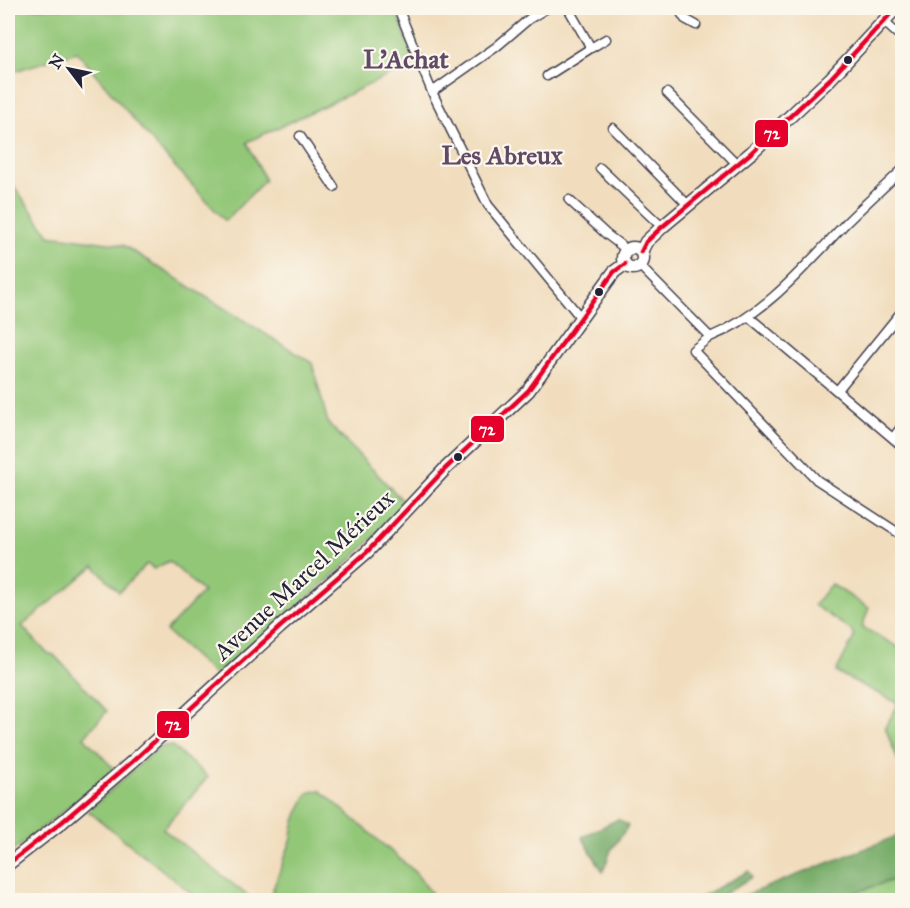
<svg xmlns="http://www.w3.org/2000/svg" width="910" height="908" viewBox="0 0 910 908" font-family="'IM FELL Great Primer',serif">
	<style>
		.green { fill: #93c778; stroke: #5a745a; stroke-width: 1.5 }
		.forest { fill: #76ac68; stroke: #4c6752; stroke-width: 1.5 }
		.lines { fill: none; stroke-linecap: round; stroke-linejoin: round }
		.minor-casing { stroke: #413e4e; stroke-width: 11 }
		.secondary-casing { stroke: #413e4e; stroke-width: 15 }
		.minor { stroke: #fff; stroke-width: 8 }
		.secondary { stroke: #fff; stroke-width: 12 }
		.bus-1-casing { stroke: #fbf7ec; stroke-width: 9 }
		.bus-1 { stroke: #e4002b; stroke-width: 4.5 }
		.bus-dot { fill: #22223b; stroke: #fbf7ec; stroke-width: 2 }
		.labels { text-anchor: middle; stroke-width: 4.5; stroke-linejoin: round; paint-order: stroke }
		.street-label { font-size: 24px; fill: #22223b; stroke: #fbf7ec }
		.neighbourhood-label { font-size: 26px; font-weight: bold; fill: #614a65; stroke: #fbf7ec }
		.line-badge { stroke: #fbf7ec; stroke-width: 2 }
		.badge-label { font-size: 16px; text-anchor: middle; font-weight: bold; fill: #fff }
	</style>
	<rect width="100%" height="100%" fill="#fbf7ec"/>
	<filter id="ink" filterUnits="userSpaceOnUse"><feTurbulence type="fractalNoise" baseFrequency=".0167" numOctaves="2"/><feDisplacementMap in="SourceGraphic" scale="12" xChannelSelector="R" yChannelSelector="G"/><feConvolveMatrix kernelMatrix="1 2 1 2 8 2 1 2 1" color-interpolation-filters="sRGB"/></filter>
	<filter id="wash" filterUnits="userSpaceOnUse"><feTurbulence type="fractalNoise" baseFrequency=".008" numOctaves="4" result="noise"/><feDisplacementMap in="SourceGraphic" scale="24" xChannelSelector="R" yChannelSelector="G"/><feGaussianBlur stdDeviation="1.35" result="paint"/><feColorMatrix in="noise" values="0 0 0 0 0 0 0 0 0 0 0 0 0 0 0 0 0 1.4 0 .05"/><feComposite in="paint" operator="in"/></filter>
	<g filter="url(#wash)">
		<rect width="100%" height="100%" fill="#f1ddbd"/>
		<!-- green -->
		<path class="green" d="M 8,8 L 396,8 L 415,63 L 247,142 L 265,180 L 225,221 L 157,147 L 77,52 L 8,73 Z
			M 8,178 L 49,235 L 123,245 L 312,363 L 328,423 L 406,504 L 353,558 L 217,677 L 166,631 L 203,592 L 169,561 L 154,569 L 147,564 L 119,592 L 94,566 L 22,626 L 47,653 L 54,655 L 107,711 L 84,737 L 115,770 L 8,855 Z
			M 831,584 L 869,608 L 862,627 L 902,649 L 902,771 L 885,727 L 897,707 L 897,703 L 836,672 L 854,637 L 852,631 L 814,605 Z
			M 160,746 L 172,746 L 208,777 L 163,829 L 253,900 L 200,900 L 88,811 Z
			M 320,790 L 414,871 L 437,900 L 269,900 L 292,838 C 292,823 301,806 308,793 Z
			M 902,877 L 902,900 L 833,900 Z"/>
		<!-- forest -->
		<path class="forest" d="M 618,819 L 628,826 L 611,850 L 603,872 L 582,837 Z
			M 902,834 L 902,877 L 832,900 L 733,900 Z
			M 749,871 L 752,877 L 714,900 L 695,900 Z"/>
	</g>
	<g filter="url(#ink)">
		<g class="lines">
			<defs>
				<path id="minor" d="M 398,8 L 432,92
					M 547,8 L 529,19 L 496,47 L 432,92 L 488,205 L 581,318
					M 678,8 L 685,19 L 696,25
					M 883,21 L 902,38
					M 591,48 L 606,39
					M 547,76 L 591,48 L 568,8
					M 667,93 L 737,164
					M 613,128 L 688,205
					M 300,136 L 334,187
					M 600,168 L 662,227
					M 569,200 L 606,234 L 627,250
					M 639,265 L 710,337 C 765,315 805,266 845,224 C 864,205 883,188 902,170
					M 902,311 L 837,391 L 902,446
					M 749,317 L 837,391
					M 710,337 L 693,350 L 817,480 L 897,532
					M 893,438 L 902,426"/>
				<path id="secondary" d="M623 258a10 10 0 1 1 20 0a10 10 0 1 1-20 0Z
					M 641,252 L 646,242 L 662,227 L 752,152 L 830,79 L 896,8
					M 8,864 L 62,822 L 132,762 L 280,627 L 367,552 L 445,469 L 528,391 L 614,272 L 625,264"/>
			</defs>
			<!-- minor casing -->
			<use href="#minor" class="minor-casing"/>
			<!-- secondary casing -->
			<use href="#secondary" class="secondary-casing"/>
			<!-- minor -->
			<use href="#minor" class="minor"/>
			<!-- secondary -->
			<use href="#secondary" class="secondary"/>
			<defs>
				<path id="bus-1" d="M 641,252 L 646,242 L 662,227 L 752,152 L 830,79 L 896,8
					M 8,864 L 62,822 L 132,762 L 280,627 L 367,552 L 445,469 L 528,391 L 614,272 L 625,264"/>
			</defs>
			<!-- bus-1 casing -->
			<use href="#bus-1" class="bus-1-casing"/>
			<!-- bus-1 -->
			<use href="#bus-1" class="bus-1"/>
		</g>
	</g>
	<!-- markers -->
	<g class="bus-dot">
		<circle cx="848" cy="60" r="5"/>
		<circle cx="599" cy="292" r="5"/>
		<circle cx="458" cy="457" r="5"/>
	</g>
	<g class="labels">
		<!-- street labels -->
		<g class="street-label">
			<text transform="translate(304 575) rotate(-43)" y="8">Avenue Marcel Mérieux</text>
		</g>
		<!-- neighbourhood labels -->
		<g class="neighbourhood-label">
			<text x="406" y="68">L'Achat</text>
			<text x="502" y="164">Les Abreux</text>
		</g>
	</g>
	<g class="line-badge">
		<rect x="754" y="119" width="35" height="29" rx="6" fill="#e4002b"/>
		<rect x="470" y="415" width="35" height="28" rx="6" fill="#e4002b"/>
		<rect x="156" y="710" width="34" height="29" rx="6" fill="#e4002b"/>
	</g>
	<g class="badge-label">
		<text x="772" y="139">72</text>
		<text x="487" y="435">72</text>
		<text x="173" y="730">72</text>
	</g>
	<!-- margin -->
	<rect width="910" height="908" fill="none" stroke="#fbf7ec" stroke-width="30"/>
	<!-- north arrow -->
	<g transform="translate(69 69) rotate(302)" stroke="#fbf7ec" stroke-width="4.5" paint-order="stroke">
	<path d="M0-4.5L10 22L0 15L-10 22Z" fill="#22223b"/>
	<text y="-9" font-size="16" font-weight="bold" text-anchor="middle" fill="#22223b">N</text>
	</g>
</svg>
